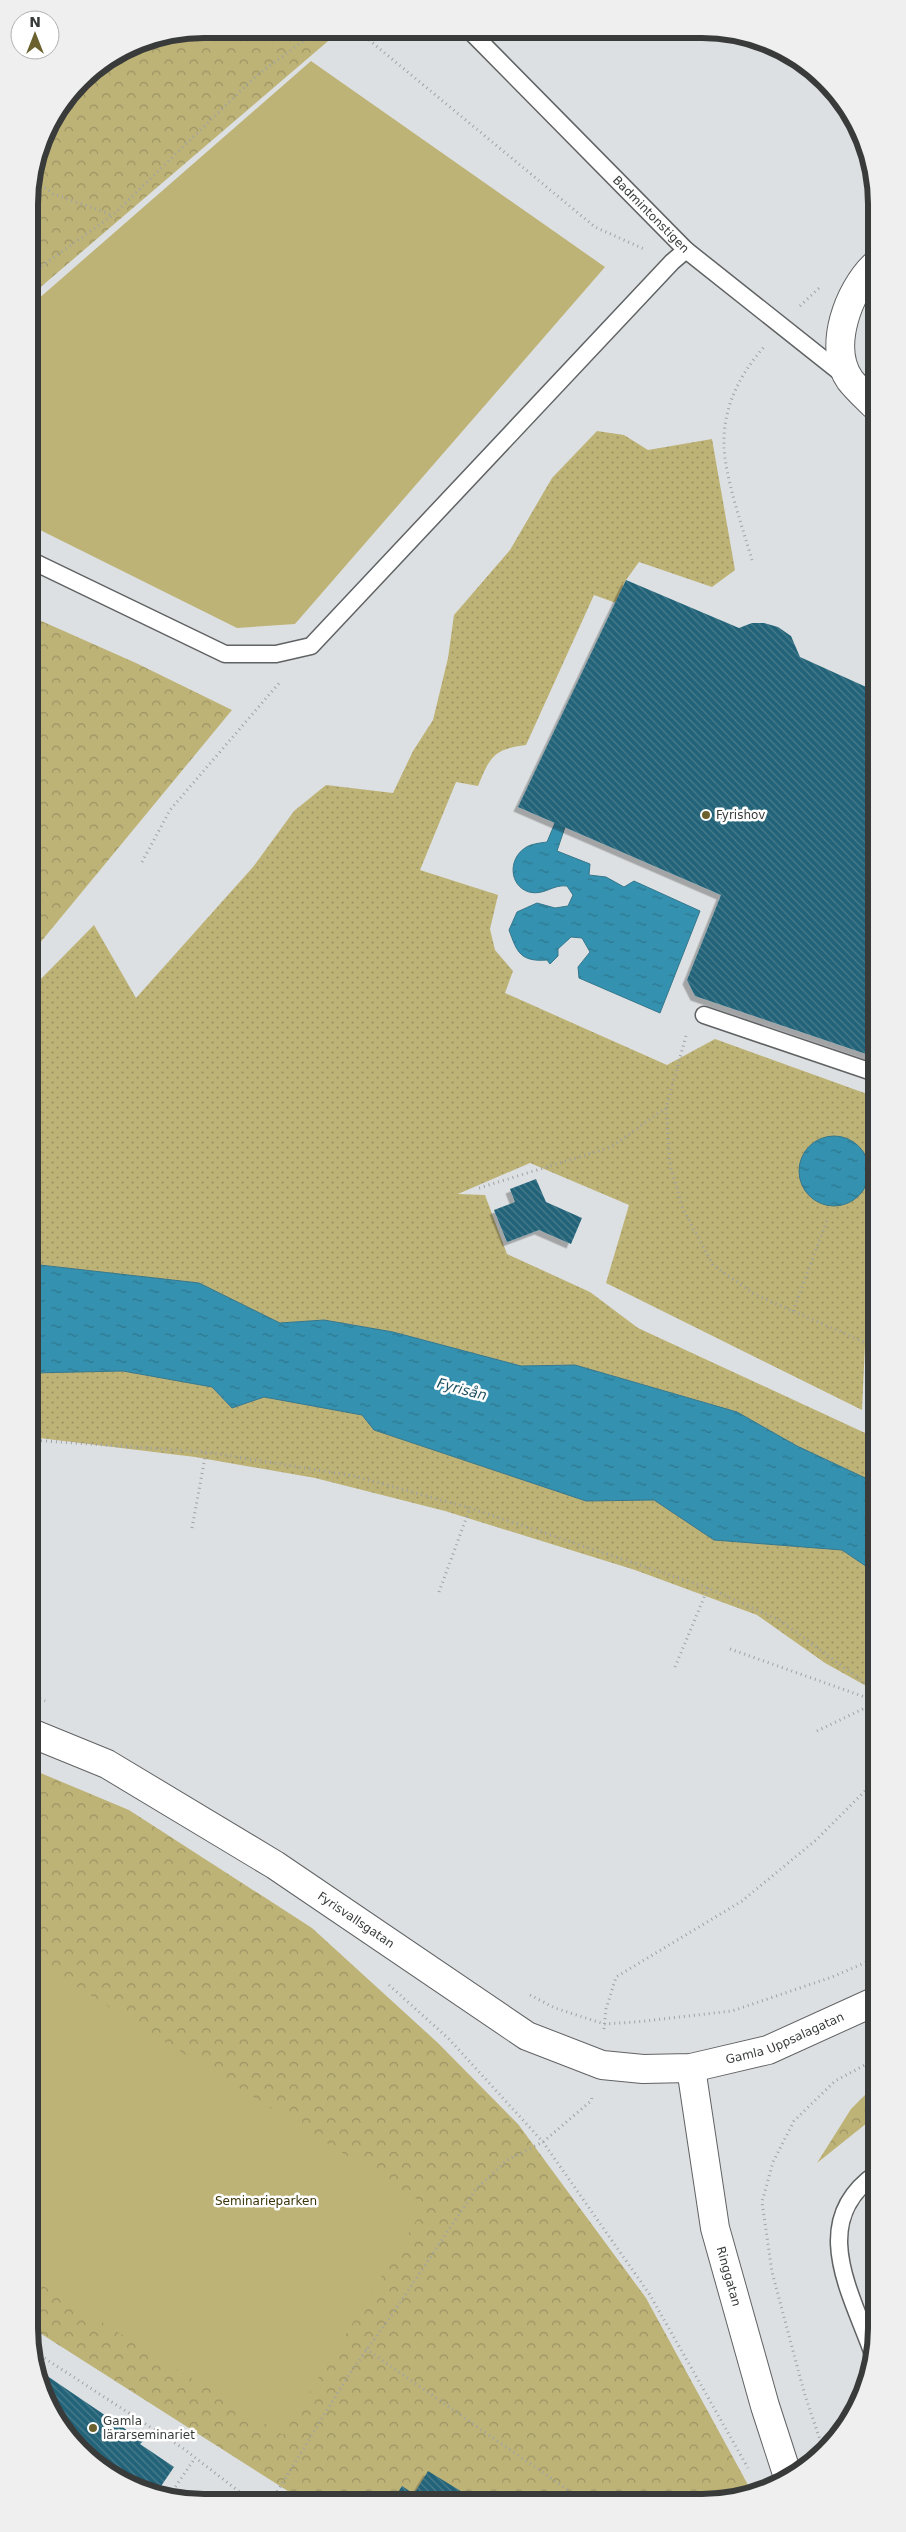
<svg xmlns="http://www.w3.org/2000/svg" width="906" height="2532" viewBox="0 0 906 2532" font-family="'DejaVu Sans',sans-serif">
	<style>
		.grass { fill: url(#grass-dots) }
		.park { fill: url(#park-crowns) }
		.garden { fill: #beb377 }
		.water { fill: url(#water-ripples); stroke: #36778c }
		.building { fill: url(#building-back-hatch); filter: url(#shadow) }
		.lines { fill: none; stroke-linecap: round; stroke-linejoin: round }
		.lane-casing { stroke: #606364; stroke-width: 19 }
		.street-casing { stroke: #606364; stroke-width: 30 }
		.secondary-casing { stroke: #606364; stroke-width: 30 }
		.path { stroke: #a0a2a4; stroke-width: 3; stroke-dasharray: 1 4; stroke-linecap: butt }
		.lane { stroke: #fff; stroke-width: 16 }
		.street { stroke: #fff; stroke-width: 28 }
		.secondary { stroke: #fff; stroke-width: 28 }
		.poi-dot { fill: #6a612e; stroke: #fff; stroke-width: 2 }
		.labels { text-anchor: middle; stroke-width: 5; stroke-linejoin: round; paint-order: stroke }
		.street-label { font-size: 12px; fill: #393b3b; stroke: #fff }
		.poi-label { font-size: 12px; fill: #393b3b; stroke: #fff; text-anchor: start }
		.park-label { font-size: 12px; fill: #3b3308; stroke: #fff }
		.water-label { font-size: 14px; font-style: italic; fill: #1e5161; stroke: #fff }
		.rim { fill: none; stroke: #393b3b; stroke-width: 6 }
	</style>
	<defs>
		<pattern id="grass-dots" width="8" height="8" patternUnits="userSpaceOnUse" patternTransform="scale(1.25)"><rect width="8" height="8" fill="#beb377"/><path d="M2 2h.1M6 6h.1" fill="none" stroke="#9b9363" stroke-width="1.8" stroke-linecap="round"/></pattern>
		<pattern id="park-crowns" width="20" height="18" patternUnits="userSpaceOnUse" patternTransform="scale(1.25)"><rect width="20" height="18" fill="#beb377"/><path d="M2 6a3 3 0 1 1 6 0M12 15a3 3 0 1 1 6 0" fill="none" stroke="#9b9363"/></pattern>
		<pattern id="water-ripples" width="26" height="14" patternUnits="userSpaceOnUse" patternTransform="scale(1.25)"><rect width="26" height="14" fill="#3491af"/><path d="M2 4q2-2 4 0t4 0M15 11q2-2 4 0t4 0" fill="none" stroke="#2d7890"/></pattern>
		<pattern id="building-back-hatch" width="6" height="6" patternUnits="userSpaceOnUse" patternTransform="scale(1.25)"><rect width="6" height="6" fill="#236479"/><path d="M-1 5l2 2M0 0l6 6M5-1l2 2" fill="none" stroke="#4b7c8c"/></pattern>
		<filter id="shadow"><feDropShadow dx="-4.5" dy="4.5" stdDeviation="0" flood-color="#0004"/></filter>
	</defs>
	<rect width="100%" height="100%" fill="#dde0e2"/>
	<!-- grass -->
	<path class="grass" d="M 597,431 L 624,435 L 648,450 L 712,439 L 735,570 L 712,587 L 639,562 L 626,580 L 616,603 L 594,595 L 526,745 C 493,749 490,757 478,786 L 456,782 L 420,870 L 498,895 L 490,929 L 495,950 L 513,971 L 505,993 L 667,1065 L 715,1039 L 870,1095 L 869,1259 L 862,1410 L 606,1283 L 629,1205 L 530,1163 L 458,1194 L 485,1195 L 507,1254 L 590,1292 L 638,1328 L 876,1438 L 876,1483 L 797,1446 L 737,1412 L 575,1365 L 521,1366 L 393,1332 L 324,1320 L 280,1323 L 198,1283 L 31,1264 L 30,990 L 94,925 L 136,998 L 253,867 L 294,811 L 326,785 L 393,793 L 413,751 L 433,720 L 448,658 L 454,615 L 510,550 L 552,478 Z
		M 123,1371 L 212,1387 L 232,1408 L 264,1397 L 362,1415 L 374,1430 L 586,1501 L 654,1500 L 714,1540 L 842,1550 L 876,1573 L 876,1688 L 868,1687 L 825,1663 L 757,1615 L 635,1570 L 445,1511 L 315,1478 L 195,1457 L 31,1437 L 31,1373 Z"/>
	<!-- park -->
	<path class="park" d="M 204,29 L 341,30 L 29,297 L 29,192 L 47,126 L 88,72 L 137,42 Z
		M 30,616 L 136,663 L 232,710 L 30,955 Z
		M 31,1769 L 129,1810 L 312,1928 L 438,2043 L 518,2124 L 646,2298 L 753,2494 L 737,2500 L 302,2500 L 32,2328 Z
		M 877,2083 L 877,2115 L 817,2163 L 851,2109 Z"/>
	<!-- garden -->
	<path class="garden" d="M 311,61 L 605,267 L 295,624 L 237,628 L 30,525 L 29,307 Z
		M 32,1959 L 426,2205 L 283,2435 L 32,2279 Z"/>
	<!-- water -->
	<path class="water" d="M 555,823 L 565,827 L 557,851 L 590,864 L 589,875 L 606,877 L 624,887 L 634,881 L 700,911 L 660,1013 L 579,978 L 578,967 L 590,952 L 582,938 L 571,937 L 558,949 L 558,956 L 550,964 L 547,960 C 520,962 517,952 509,930 L 517,912 L 537,903 L 555,908 L 568,906 L 573,895 L 567,886 C 553,884 544,896 529,892 C 509,886 508,859 525,848 C 530,844 540,843 547,842 Z
		M799 1171a35 35 0 1 1 70 0a35 35 0 1 1-70 0Z
		M 31,1264 L 199,1283 L 280,1323 L 324,1320 L 393,1332 L 521,1366 L 575,1365 L 737,1412 L 797,1446 L 876,1483 L 876,1573 L 842,1550 L 714,1540 L 654,1500 L 586,1501 L 374,1430 L 362,1415 L 264,1397 L 232,1408 L 212,1387 L 123,1371 L 31,1373 Z"/>
	<!-- building -->
	<path class="building" d="M 818,74 L 826,80 L 833,89 L 832,90 Z
		M 626,580 L 739,628 L 752,623 L 764,623 L 778,627 L 791,636 L 800,657 L 875,691 L 875,1057 L 695,996 L 687,980 L 721,895 L 518,807 Z
		M 536,1179 L 546,1202 L 582,1218 L 571,1244 L 539,1230 L 507,1242 L 494,1210 L 515,1202 L 510,1189 Z
		M 877,2233 L 877,2248 L 871,2235 Z
		M 34,2367 L 143,2441 L 140,2444 L 174,2467 L 155,2495 L 126,2485 L 80,2452 L 52,2416 Z
		M 428,2471 L 464,2493 L 460,2500 L 393,2500 L 402,2486 L 414,2494 Z"/>
	<g class="lines">
		<defs>
			<g id="lane">
				<path id="s1" d="M 469,30 L 686,250 L 846,377"/>
				<path d="M 30,560 L 225,654 L 276,654 L 311,646 L 672,262 L 686,250"/>
				<path d="M 704,1015 L 875,1073"/>
				<path d="M 873,2354 C 851,2292 807,2221 877,2173"/>
			</g>
			<path id="street" d="M 874,266 C 849,290 827,347 850,380 C 857,389 866,397 874,405"/>
			<g id="secondary">
				<path id="s2" d="M 31,1733 L 107,1764 L 275,1865 L 527,2036 L 602,2065 L 643,2069 L 691,2068 L 768,2050 L 876,2001"/>
				<path id="s3" d="M 691,2068 L 715,2228 L 765,2406 L 789,2480"/>
			</g>
		</defs>
		<!-- lane casing -->
		<use href="#lane" class="lane-casing"/>
		<!-- street casing -->
		<use href="#street" class="street-casing"/>
		<!-- secondary casing -->
		<use href="#secondary" class="secondary-casing"/>
		<!-- path -->
		<path class="path" d="M 33,178 L 53,194 L 113,215
			M 29,275 L 113,215 L 256,76 L 314,33 L 369,40 L 595,227 L 644,249
			M 800,306 L 819,288
			M 866,438 L 874,446
			M 752,560 C 743,529 724,475 724,444 C 723,407 740,374 764,347
			M 867,616 L 874,612
			M 142,862 L 170,810 L 280,682
			M 686,1036 L 666,1108 L 670,1165 L 683,1209 L 713,1265 L 756,1295 L 875,1347
			M 479,1188 L 611,1147 L 666,1108
			M 793,1311 L 828,1218
			M 31,1440 L 206,1452 L 354,1476 L 470,1508 L 708,1588 L 781,1621 L 876,1691
			M 192,1528 L 206,1452
			M 439,1592 L 470,1508
			M 730,1649 L 876,1701
			M 675,1667 L 708,1588
			M 31,1694 L 45,1701
			M 817,1731 L 869,1706 L 876,1707
			M 389,1985 L 449,2039 L 543,2142 L 650,2295 L 748,2468
			M 530,1995 L 555,2008 L 604,2024 L 636,2022 L 732,2011 L 832,1977 L 876,1958
			M 604,2029 L 606,2009 L 616,1977 L 742,1901 L 816,1840 L 870,1786 L 876,1772
			M 366,2349 L 582,2500
			M 32,2350 L 184,2449 L 250,2500
			M 824,2452 L 804,2392 L 772,2272 L 762,2202 L 773,2162 L 794,2121 L 835,2081 L 876,2059
			M 167,2499 L 195,2458
			M 272,2500 L 348,2376 L 391,2316 L 476,2189 L 507,2160 L 543,2142 L 591,2101 L 592,2097"/>
		<!-- lane -->
		<use href="#lane" class="lane"/>
		<!-- street -->
		<use href="#street" class="street"/>
		<!-- secondary -->
		<use href="#secondary" class="secondary"/>
	</g>
	<!-- markers -->
	<g class="poi-dot">
		<circle cx="706" cy="815" r="5"/>
		<circle cx="93" cy="2428" r="5"/>
	</g>
	<g class="labels">
		<!-- street labels -->
		<g class="street-label">
			<text dy="4" stroke="none"><textPath href="#s1" startOffset="259">Badmintonstigen</textPath></text>
			<text dy="4" stroke="none"><textPath href="#s2" startOffset="376">Fyrisvallsgatan</textPath></text>
			<text dy="4" stroke="none"><textPath href="#s2" startOffset="851">Gamla Uppsalagatan</textPath></text>
			<text dy="4" stroke="none"><textPath href="#s3" startOffset="212">Ringgatan</textPath></text>
		</g>
		<!-- poi labels -->
		<g class="poi-label">
			<text x="716" y="819">Fyrishov</text>
			<text x="103" y="2425">Gamla<tspan x="103" dy="14">lärarseminariet</tspan></text>
		</g>
		<!-- park labels -->
		<g class="park-label">
			<text x="266" y="2205">Seminarieparken</text>
		</g>
		<!-- water labels -->
		<g class="water-label">
			<text transform="translate(462 1389) rotate(15)" y="5">Fyrisån</text>
		</g>
	</g>
	<!-- crop -->
	<path d="M0 0H906V2532H0ZM204 38H702A166 166 0 0 1 868 204V2328A166 166 0 0 1 702 2494H204A166 166 0 0 1 38 2328V204A166 166 0 0 1 204 38Z" fill="#efefef" fill-rule="evenodd"/>
	<path class="rim" d="M204 38H702A166 166 0 0 1 868 204V2328A166 166 0 0 1 702 2494H204A166 166 0 0 1 38 2328V204A166 166 0 0 1 204 38Z"/>
	<!-- north arrow -->
	<g transform="translate(35 35)"><circle r="24" fill="#ffffff" stroke="#b0b1b1"/>
	<path d="M0-4L9 19L0 12L-9 19Z" fill="#6a612e"/>
	<text y="-8" font-size="14" font-weight="bold" text-anchor="middle" fill="#393b3b">N</text>
	</g>
</svg>
